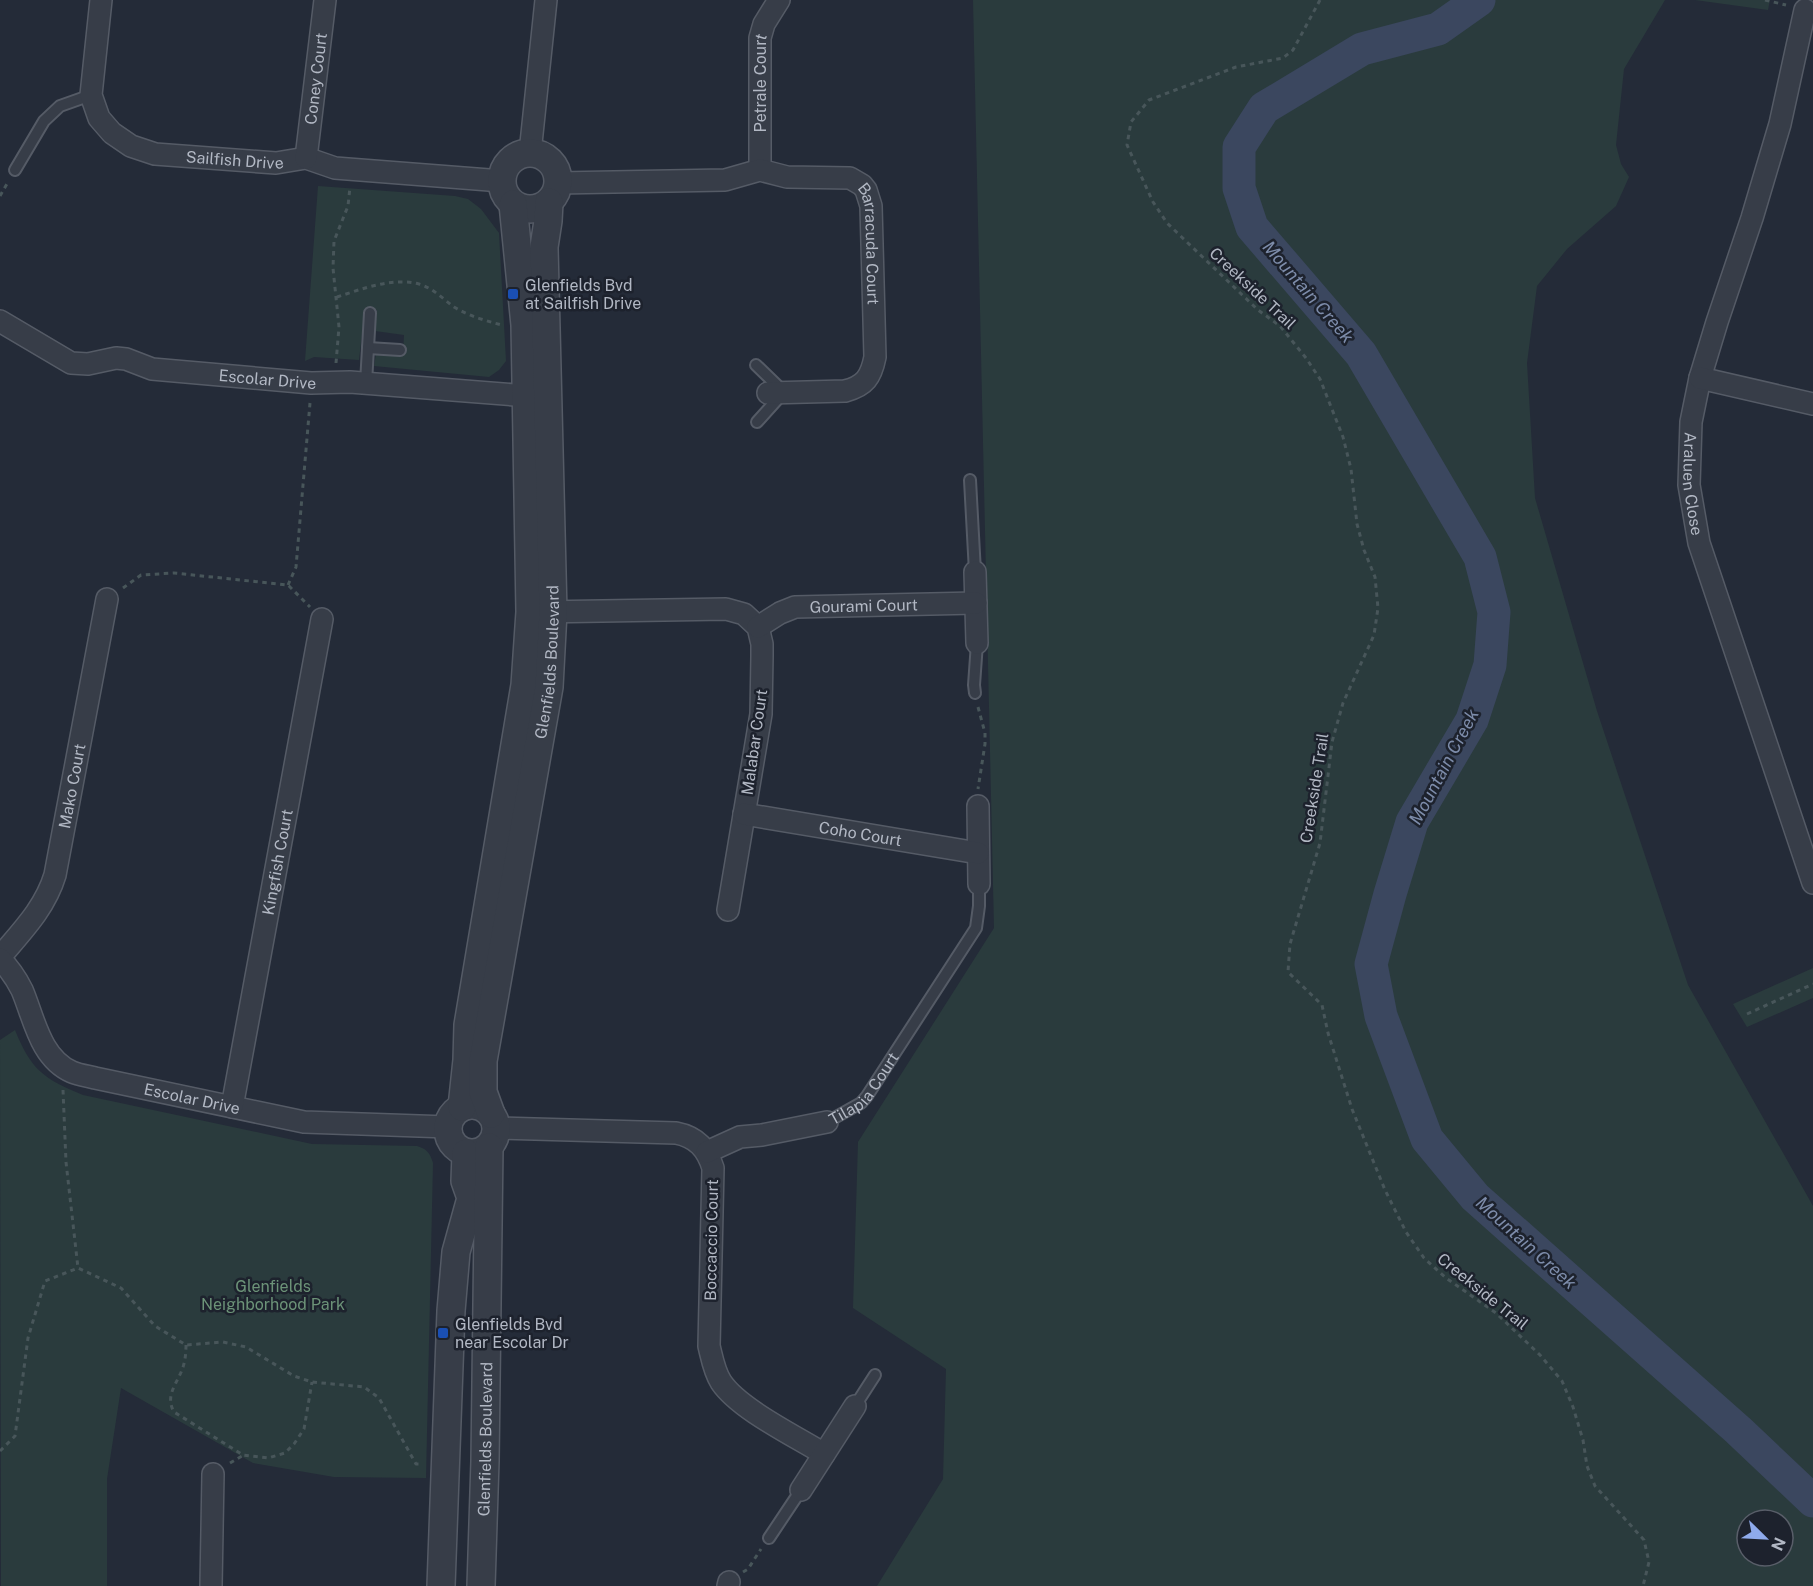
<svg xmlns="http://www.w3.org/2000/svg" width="1813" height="1586" viewBox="0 0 1813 1586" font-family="'Public Sans',sans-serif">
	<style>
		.green { fill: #2a3b3d; fill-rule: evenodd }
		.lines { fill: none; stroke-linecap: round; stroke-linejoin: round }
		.river { stroke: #3b475f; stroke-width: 33 }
		.service-casing { stroke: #555b66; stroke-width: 14 }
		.minor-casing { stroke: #555b66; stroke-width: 24 }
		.tertiary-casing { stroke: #555b66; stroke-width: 30 }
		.path { stroke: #48565a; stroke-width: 3; stroke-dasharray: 4.5 4.5; stroke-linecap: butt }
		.service { stroke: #373d48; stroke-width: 10 }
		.minor { stroke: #373d48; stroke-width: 21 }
		.tertiary { stroke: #373d48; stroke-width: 27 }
		.transit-dot { fill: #1a4fb4; stroke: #1d222d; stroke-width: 2 }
		.labels { text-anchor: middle; stroke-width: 5; stroke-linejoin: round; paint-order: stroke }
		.street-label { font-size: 16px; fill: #b2b8c4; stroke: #1d222d }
		.poi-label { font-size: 16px; fill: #b2b8c4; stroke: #1d222d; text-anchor: start }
		.park-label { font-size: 16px; fill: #6c9378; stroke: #1d222d }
		.water-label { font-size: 18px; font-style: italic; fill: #7d8caa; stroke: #1d222d }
	</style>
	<rect width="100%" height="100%" fill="#242b38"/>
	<!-- green -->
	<path class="green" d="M 973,0 L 1665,0 L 1624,69 L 1616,145 L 1621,164 L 1629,177 L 1616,206 L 1567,249 L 1537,286 L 1527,363 L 1535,498 L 1597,711 L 1688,985 L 1813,1206 L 1813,1586 L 877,1586 L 943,1479 L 946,1369 L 853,1308 L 858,1142 L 994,928 ZM 1747,1520 L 1783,1520 L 1783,1556 L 1747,1556 Z
		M 1695,0 L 1770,0 L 1768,10 Z
		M 318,186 L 455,196 L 468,199 L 481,209 L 499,233 L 506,361 L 499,370 L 489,377 L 374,366 L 376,354 L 403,355 L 404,335 L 375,331 L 377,310 L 365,308 L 359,360 L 314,357 L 305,361 Z
		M 1813,968 L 1813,998 L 1747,1027 L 1733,1004 Z
		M 15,1030 C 31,1070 44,1079 83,1095 L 312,1144 L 417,1146 C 427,1149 430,1153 433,1163 L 426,1478 L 334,1477 L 253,1463 L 121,1388 L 107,1479 L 107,1586 L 1,1586 L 0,1040 Z"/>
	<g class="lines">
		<!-- river -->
		<path class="river" d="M 1479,0 L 1438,29 L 1362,49 L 1264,108 L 1239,147 L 1239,188 L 1252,227 L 1361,354 L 1480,557 L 1494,612 L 1490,665 L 1472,720 L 1412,822 L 1390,894 L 1371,964 L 1381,1016 L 1427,1139 L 1475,1197 L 1738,1430 L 1813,1501"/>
		<defs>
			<g id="service">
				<path d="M 15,170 L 44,121 L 60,106 L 91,95"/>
				<path d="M 368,348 L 400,350"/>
				<path d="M 756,365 L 784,392 L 757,422"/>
				<path d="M 366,383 L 370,313"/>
				<path d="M 970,480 L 975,572"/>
				<path d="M 975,693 L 974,685 L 977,643"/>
				<path id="s1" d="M 827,1122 L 861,1103 L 867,1096 L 976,928 L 979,906 L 979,884"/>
				<path d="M 855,1406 L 875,1375"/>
				<path d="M 769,1538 L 801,1490"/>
			</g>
			<g id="minor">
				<path id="s2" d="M 101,0 L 91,95 L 99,118 L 112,133 L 131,146 L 155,154 L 276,163 L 306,158 L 335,168 L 502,181"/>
				<path id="s3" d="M 1805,10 L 1780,124 L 1752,218 L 1717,322 L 1700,378 L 1691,422 L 1689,485 L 1699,543 L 1813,883"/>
				<path d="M 530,153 L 546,0"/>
				<path id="s4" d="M 306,158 L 325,0"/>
				<path id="s5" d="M 760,170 L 760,38 L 764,24 L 779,0"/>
				<path id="s6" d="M 558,183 L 725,180 L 760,170 L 787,177 L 850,178 L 862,185 L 866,190 L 871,206 L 875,357 C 871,377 865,386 845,391 L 768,393"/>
				<path id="s7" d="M 0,321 L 71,363 L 88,364 L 116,358 L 126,359 L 152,369 L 311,383 L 350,382 L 541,397"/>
				<path d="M 1700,378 L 1813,404"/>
				<path d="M 975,572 L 977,643"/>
				<path d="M 540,612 L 726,609 L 744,614 L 758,627 L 762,644 L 762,656 L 761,714 L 728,910"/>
				<path id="s8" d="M 758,627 L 780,613 L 795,607 L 976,603"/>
				<path d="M 978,806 L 979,884"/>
				<path id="s9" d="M 744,814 L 978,853"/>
				<path id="s10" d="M 0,957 C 22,931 45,908 55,875 L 107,599"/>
				<path id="s11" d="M 0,959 C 9,968 16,978 22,990 C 34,1018 40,1058 72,1072 C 79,1075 87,1076 95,1078 L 304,1122 L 448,1127"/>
				<path id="s12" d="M 232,1107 L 322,619"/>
				<path d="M 496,1128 L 676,1133 C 697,1137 707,1149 713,1168 L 709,1346 C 712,1358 714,1371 721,1382 C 739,1409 795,1436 824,1454"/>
				<path d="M 707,1152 L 740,1137 L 762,1135 L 827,1122"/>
				<path d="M 801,1490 L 855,1406"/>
				<path d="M 211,1586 L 213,1474"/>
				<path d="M 728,1586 L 729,1582"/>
			</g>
			<g id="tertiary">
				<circle cx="530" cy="181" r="28"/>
				<circle cx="472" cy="1129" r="24"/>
				<path d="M 462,1107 L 467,1060 L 468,1025 L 525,685 L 530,612 L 525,325 L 513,204"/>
				<path id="s13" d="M 491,1114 L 483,1092 L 483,1061 L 549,687 L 553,612 L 544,247 L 548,221 L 549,202"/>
				<path d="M 441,1586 L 451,1311 L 456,1252 L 471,1198 L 465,1181 L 466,1153"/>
				<path id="s14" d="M 481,1586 L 485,1461 L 489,1147"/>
			</g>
		</defs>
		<!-- service casing -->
		<use href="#service" class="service-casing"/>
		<!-- minor casing -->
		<use href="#minor" class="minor-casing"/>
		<!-- tertiary casing -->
		<use href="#tertiary" class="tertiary-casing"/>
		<!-- path -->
		<path class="path" d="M 1320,0 L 1293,50 L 1283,58 L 1236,67 L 1149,100 L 1131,122 L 1127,145 L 1153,202 L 1167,223 L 1258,310 L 1280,326 L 1306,358 L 1320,379 L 1343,437 L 1351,469 L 1357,524 L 1364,550 L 1375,577 L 1378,608 L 1374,635 L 1343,703 L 1332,742 L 1320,843 L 1290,944 L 1288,972 L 1322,1005 L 1328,1033 L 1352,1109 L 1385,1190 L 1406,1232 L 1424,1258 L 1446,1278 L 1496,1313 L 1540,1355 L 1562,1381 L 1573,1407 L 1583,1440 L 1587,1466 L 1595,1486 L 1644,1540 L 1649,1562 L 1643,1586
			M 1765,0 L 1786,5
			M 0,196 L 8,182
			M 337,297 C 362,289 392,277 419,284 C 433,288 443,299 454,307 C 469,316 486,321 502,325
			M 336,363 L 339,327 L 333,268 L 334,241 L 348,206 L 350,187
			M 288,585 L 296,567 L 310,403
			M 123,588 L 141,575 L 174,573 L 288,585 L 310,607
			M 978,707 L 985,733 L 985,744 L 978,789
			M 1747,1014 L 1813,984
			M 63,1090 L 66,1162 L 78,1268
			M 186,1345 C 186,1354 185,1362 182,1370 C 176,1385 165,1396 174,1412 L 243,1455 L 268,1458 L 285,1453 L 294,1444 L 304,1429 L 312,1382
			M 0,1451 L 15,1436 L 28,1338 L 45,1281 L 78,1268 L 121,1288 L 155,1326 L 186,1345 L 223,1342 L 246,1347 L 294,1376 L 312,1382 L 364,1387 L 379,1398 L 416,1464 L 422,1464
			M 230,1463 L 242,1456
			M 743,1572 L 748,1569 L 761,1549"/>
		<!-- service -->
		<use href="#service" class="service"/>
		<!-- minor -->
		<use href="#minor" class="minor"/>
		<!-- tertiary -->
		<use href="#tertiary" class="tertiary"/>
	</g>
	<!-- markers -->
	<g class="transit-dot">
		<rect x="507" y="288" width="12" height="12" rx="3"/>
		<rect x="437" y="1327" width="12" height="12" rx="3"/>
	</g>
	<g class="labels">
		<!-- street labels -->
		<g class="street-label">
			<text dy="6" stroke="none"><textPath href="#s4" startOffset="80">Coney Court</textPath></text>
			<text dy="6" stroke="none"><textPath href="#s5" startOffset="87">Petrale Court</textPath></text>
			<text dy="6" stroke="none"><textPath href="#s2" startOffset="268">Sailfish Drive</textPath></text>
			<text dy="6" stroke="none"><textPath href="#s6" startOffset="369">Barracuda Court</textPath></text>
			<text transform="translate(1253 288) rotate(43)" y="6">Creekside Trail</text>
			<text dy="6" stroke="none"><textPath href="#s7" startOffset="282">Escolar Drive</textPath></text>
			<text dy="6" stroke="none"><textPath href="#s3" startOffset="490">Araluen Close</textPath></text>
			<text dy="6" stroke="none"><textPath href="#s8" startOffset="111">Gourami Court</textPath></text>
			<text dy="6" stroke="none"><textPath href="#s13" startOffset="459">Glenfields Boulevard</textPath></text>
			<text transform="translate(754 742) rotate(-82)" y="6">Malabar Court</text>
			<text dy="6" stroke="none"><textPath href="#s10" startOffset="190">Mako Court</textPath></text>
			<text transform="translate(1314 788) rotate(-81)" y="6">Creekside Trail</text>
			<text dy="6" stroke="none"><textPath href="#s9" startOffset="118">Coho Court</textPath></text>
			<text dy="6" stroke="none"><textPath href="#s12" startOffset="249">Kingfish Court</textPath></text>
			<text dy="6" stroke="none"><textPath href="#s1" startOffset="51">Tilapia Court</textPath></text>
			<text dy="6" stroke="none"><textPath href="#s11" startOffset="260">Escolar Drive</textPath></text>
			<text transform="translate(711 1240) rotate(-89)" y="6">Boccaccio Court</text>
			<text transform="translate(1483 1291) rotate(39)" y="6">Creekside Trail</text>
			<text dy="6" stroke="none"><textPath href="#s14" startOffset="147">Glenfields Boulevard</textPath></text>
		</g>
		<!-- poi labels -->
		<g class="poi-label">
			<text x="525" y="291">Glenfields Bvd<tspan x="525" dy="18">at Sailfish Drive</tspan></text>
			<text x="455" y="1330">Glenfields Bvd<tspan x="455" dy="18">near Escolar Dr</tspan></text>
		</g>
		<!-- park labels -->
		<g class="park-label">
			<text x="273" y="1292">Glenfields<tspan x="273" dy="18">Neighborhood Park</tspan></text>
		</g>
		<!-- water labels -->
		<g class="water-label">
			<text transform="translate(1308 292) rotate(49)" y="6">Mountain Creek</text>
			<text transform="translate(1444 767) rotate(-62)" y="6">Mountain Creek</text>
			<text transform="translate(1526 1243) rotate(42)" y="6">Mountain Creek</text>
		</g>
	</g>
	<!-- north arrow -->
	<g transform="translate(1765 1538) rotate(114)"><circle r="28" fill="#1d222d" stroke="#595e69" stroke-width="1.5"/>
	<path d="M0-4.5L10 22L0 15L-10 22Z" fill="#8fabec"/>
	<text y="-9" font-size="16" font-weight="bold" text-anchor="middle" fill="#b2b8c4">N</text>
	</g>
</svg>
